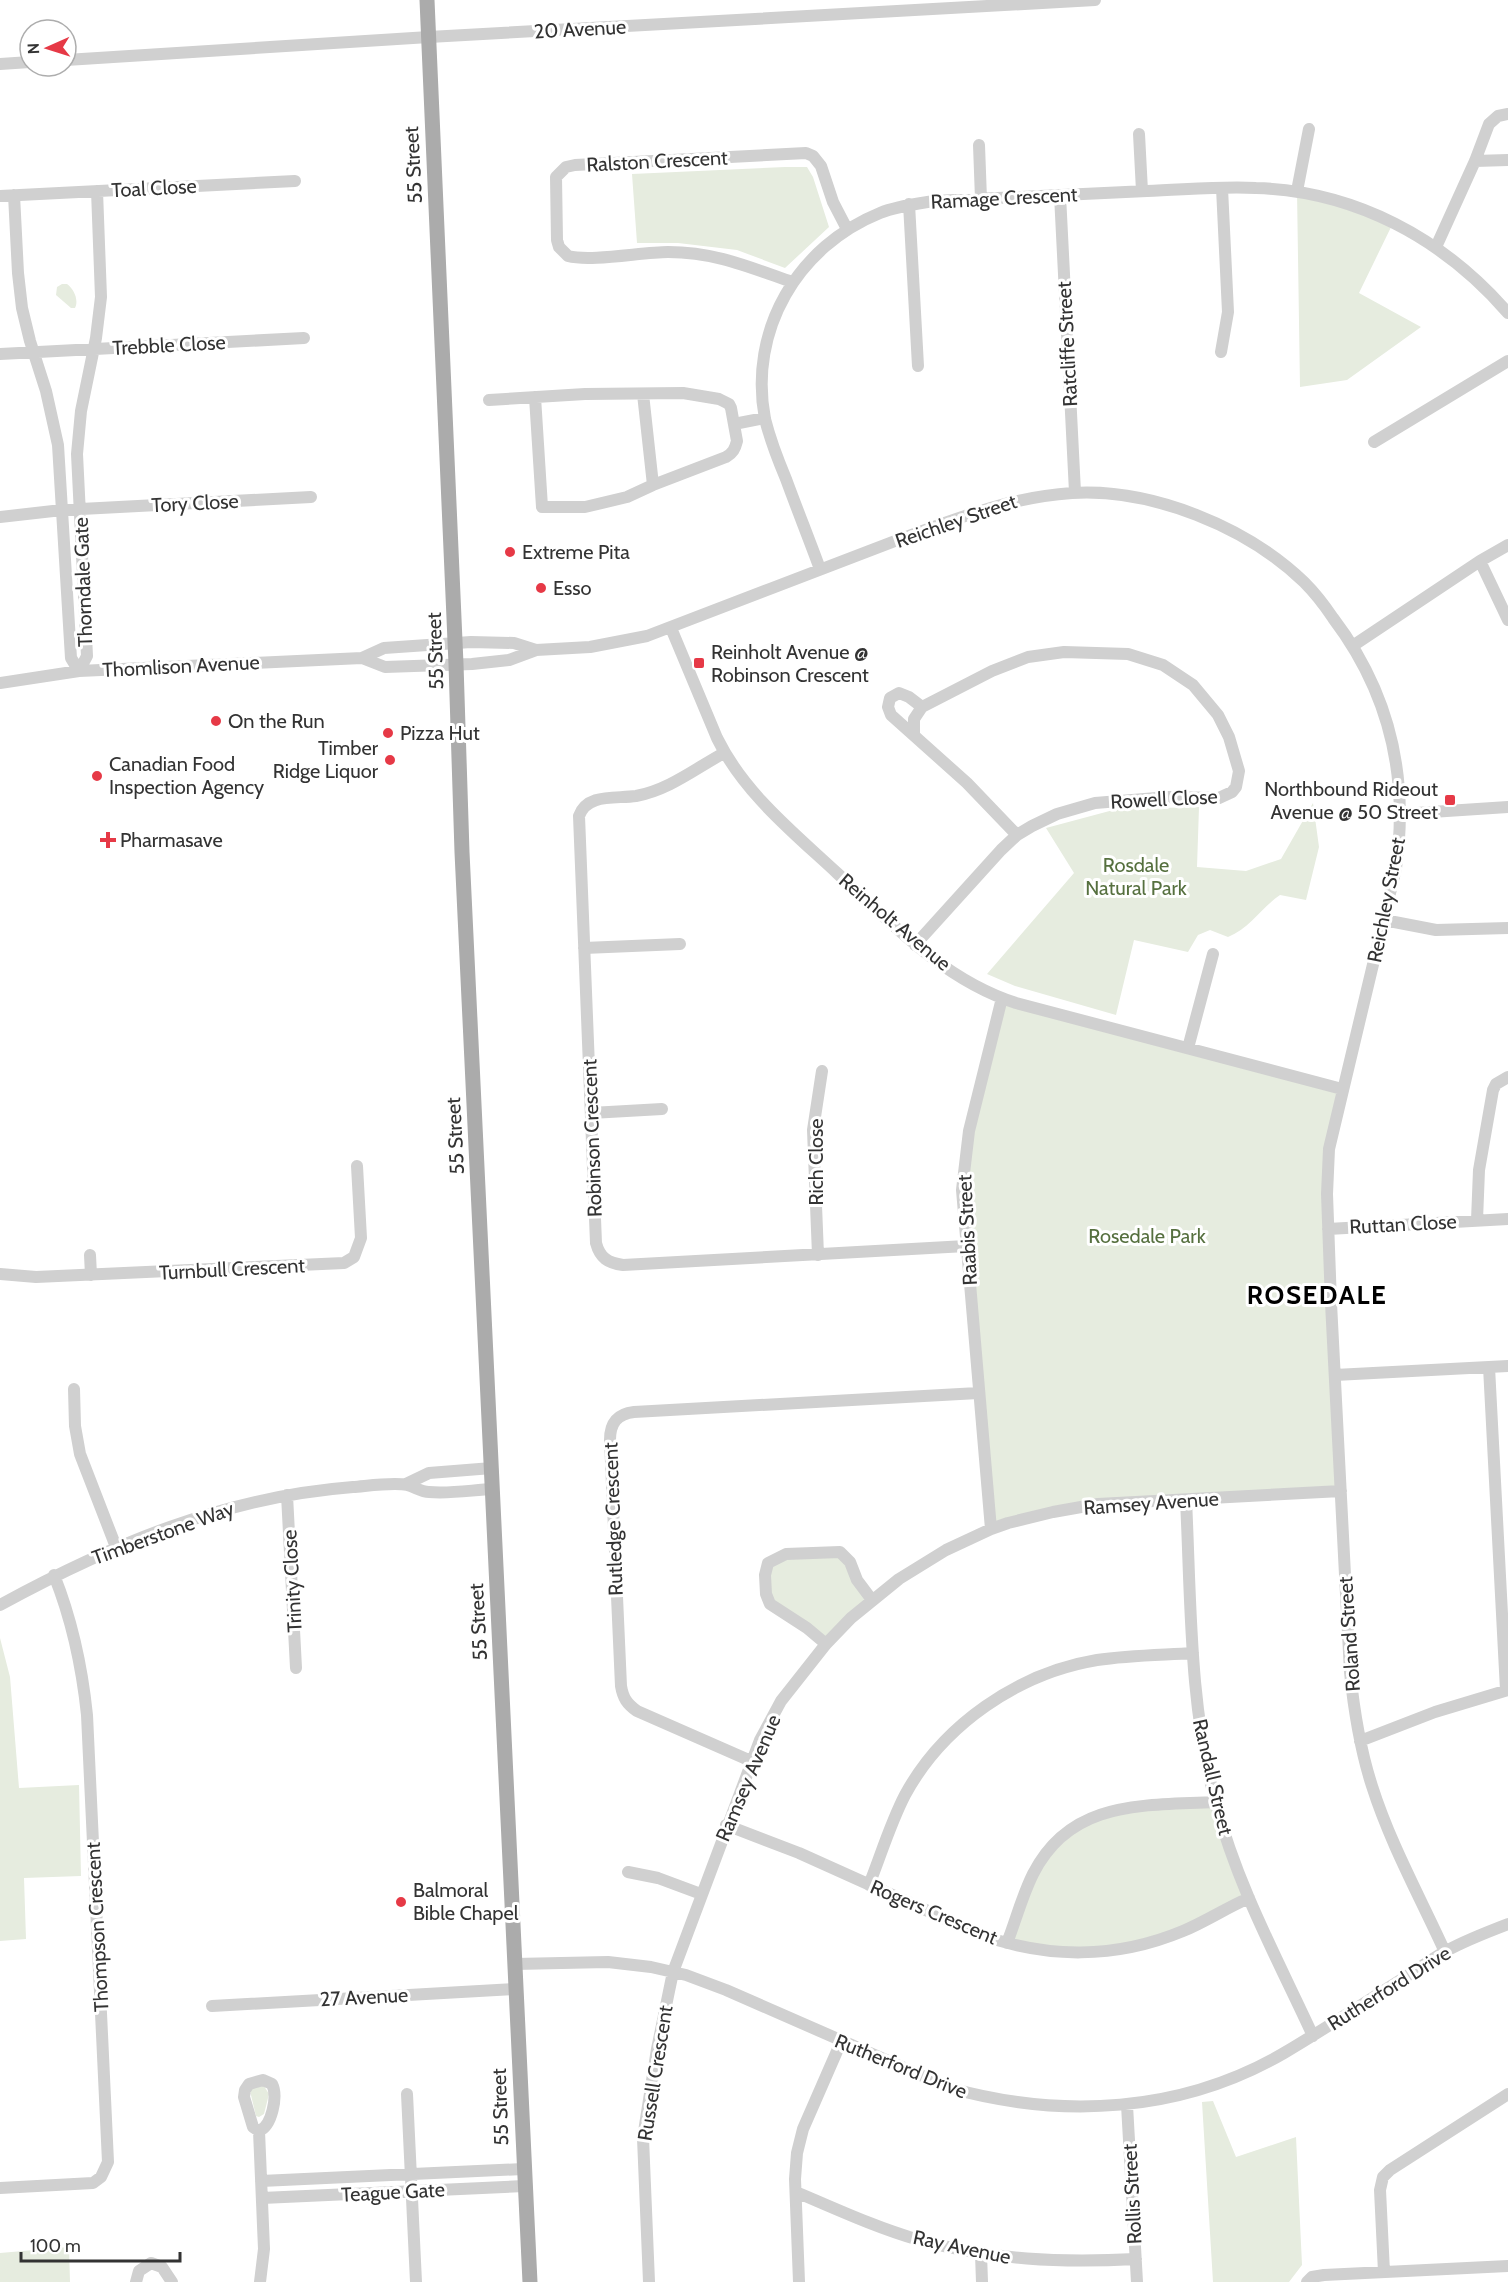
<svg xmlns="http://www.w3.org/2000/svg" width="1508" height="2282" viewBox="0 0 1508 2282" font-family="Cabin,sans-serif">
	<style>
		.green { fill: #e6ecdf }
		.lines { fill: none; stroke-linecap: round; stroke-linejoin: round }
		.minor { stroke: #d0d0d0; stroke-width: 12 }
		.major { stroke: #ababab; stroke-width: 15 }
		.poi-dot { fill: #e63946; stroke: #fff; stroke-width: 2 }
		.labels { text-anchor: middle; stroke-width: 6; stroke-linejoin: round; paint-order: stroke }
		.street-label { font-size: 20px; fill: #333; stroke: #fff }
		.poi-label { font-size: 20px; fill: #333; stroke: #fff; text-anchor: start }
		.park-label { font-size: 20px; fill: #56703f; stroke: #fff }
		.district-label { font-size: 26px; font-weight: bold; letter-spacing: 1.5px; fill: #000; stroke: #fff }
	</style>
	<rect width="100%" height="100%" fill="#fff"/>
	<!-- green -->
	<path class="green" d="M 785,167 L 807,167 L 813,177 L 829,227 L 785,268 L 737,250 L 678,243 L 637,243 L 632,174 Z
		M 1297,191 L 1393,223 L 1359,293 L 1421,327 L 1347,380 L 1300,387 Z
		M 62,284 L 67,284 C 74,289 79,300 75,308 L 71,308 L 56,295 L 57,287 Z
		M 1313,803 L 1319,847 L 1306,900 L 1280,895 C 1261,908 1250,928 1228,937 L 1210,930 L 1198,935 L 1188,952 L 1134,940 L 1116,1015 L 1015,986 L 987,974 L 1074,873 L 1046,828 L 1117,809 L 1199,807 L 1197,867 L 1246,871 L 1281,859 Z
		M 1002,998 L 1342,1089 L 1329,1149 L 1341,1491 L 1078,1507 L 991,1529 L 962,1190 Z
		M 836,1551 L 872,1600 L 826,1644 L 768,1600 L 772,1559 Z
		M 0,1638 L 10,1677 L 19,1788 L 79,1785 L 81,1876 L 24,1878 L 26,1939 L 0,1941 Z
		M 1215,1802 L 1249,1898 L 1197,1925 L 1113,1951 L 1007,1943 L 1037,1867 L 1091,1817 Z
		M 264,2086 L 269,2094 L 264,2114 L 259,2117 L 256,2116 L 250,2091 L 253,2087 Z
		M 1213,2101 L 1236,2157 L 1296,2137 L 1302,2265 L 1289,2282 L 1213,2282 L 1202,2102 Z
		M 69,2247 L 70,2282 L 0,2282 L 0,2253 Z"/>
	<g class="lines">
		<!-- minor -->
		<path class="minor" d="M 66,60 L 429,37 L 1095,0
			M 0,64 L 30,62
			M 1139,134 L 1142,191
			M 979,145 L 981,199
			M 1475,161 L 1508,160
			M 1297,191 L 1309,129
			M 14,195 L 18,273 L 22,308 L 30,341 L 46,391 L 58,445 L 71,658 L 79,671 L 87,656 L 77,454 L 81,411 L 96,338 L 101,297 L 97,191
			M 1060,195 L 1075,492
			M 0,196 L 295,181
			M 909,204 L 918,366
			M 1436,247 L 1475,161 L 1489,124 L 1498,116 L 1508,114
			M 792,282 C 749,267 715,252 668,252 C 642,252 591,262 568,256 L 559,247 L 557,240 L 556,177 L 566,167 L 575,165 L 806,153 L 813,156 L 821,166 L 833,202 L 847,229
			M 1221,352 L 1228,312 L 1222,188
			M 0,354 L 304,338
			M 643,394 L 653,485
			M 489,400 L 585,394 L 683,393 L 719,399 L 729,404 L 731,408 L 737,441 C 735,449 733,453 726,457 L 653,485 L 627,497 L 585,507 L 542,507 L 535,397
			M 734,424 L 765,418
			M 1374,442 L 1508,361
			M 0,517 L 62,510 L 311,497
			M 1480,561 L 1508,620
			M 820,569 C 809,539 797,509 786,479 C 778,460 770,439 765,419 C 748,330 798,246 880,213 C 897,206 915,204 934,201 C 1005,198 1076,194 1147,191 C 1183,190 1219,186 1256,188 C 1355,191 1443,238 1508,313
			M 671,628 L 717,738 C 744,793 793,832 837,873 C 891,923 944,980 1016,1003 L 1342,1089
			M 1354,645 L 1480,561 L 1508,545
			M 362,658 L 385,667 L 472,664 L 509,660 L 536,650 L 590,647 L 647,636 C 730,605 812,572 895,541 C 953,520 1009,497 1072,493 C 1152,488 1247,527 1304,582 C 1315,593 1325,606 1333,618 C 1390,693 1409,776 1396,868 L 1329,1149 L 1327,1194 L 1331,1303 L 1350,1672 C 1354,1711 1360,1749 1372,1786 C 1390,1843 1420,1897 1445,1952
			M 0,683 L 79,671 L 362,658 L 384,648 L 471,642 L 514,643 L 536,650
			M 922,707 L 909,697 L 899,693 L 890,698 L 888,707 L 891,715 L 967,783 L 1017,835
			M 914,735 L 914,719 L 922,707 L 992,671 L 1028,657 L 1064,652 L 1128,654 L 1163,665 L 1193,685 L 1218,715 L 1229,737 L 1239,771 L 1236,787 L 1232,792 L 1219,798 L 1169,797 L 1095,803 L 1057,814 L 1032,826 L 1017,835 L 1001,850 L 915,945
			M 724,753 C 696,768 669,790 636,796 C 616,799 587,793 579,816 L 596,1243 C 600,1258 608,1263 623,1265 L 966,1246
			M 1401,814 L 1508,807
			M 1384,920 L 1436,930 L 1508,928
			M 584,948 L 680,944
			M 1188,1048 L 1213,954
			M 591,1113 L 662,1109
			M 1477,1220 L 1479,1170 L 1493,1090 L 1496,1084 L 1508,1077
			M 1328,1229 L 1508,1219
			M 90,1255 L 91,1275
			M 818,1255 L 813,1130 L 822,1071
			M 0,1274 L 36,1277 L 344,1263 L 354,1257 L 361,1238 L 357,1166
			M 1489,1367 L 1506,1690
			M 1335,1375 L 1508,1366
			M 74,1389 L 75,1426 L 80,1454 L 116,1547
			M 406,1484 L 429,1473 L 492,1468
			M 287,1495 L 296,1668
			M 1186,1500 C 1191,1602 1189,1705 1216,1804 C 1237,1885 1278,1960 1313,2036
			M 991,1529 L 962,1190 L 969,1131 L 1002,998
			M 0,1605 C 112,1544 224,1497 353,1487 C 367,1486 394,1482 407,1485 C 415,1487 421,1492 429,1492 C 450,1494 472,1490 493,1489
			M 826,1644 L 807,1628 L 770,1604 L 766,1594 L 765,1575 L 768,1563 L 786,1554 L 840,1552 L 850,1562 L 857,1580 L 872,1600
			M 1360,1741 L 1435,1712 L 1508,1690
			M 751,1761 L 637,1711 C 627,1704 623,1698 621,1686 L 610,1440 C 610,1423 617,1414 634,1412 L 978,1393
			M 726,1825 L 799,1853 L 979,1934 C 1046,1959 1116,1959 1183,1931 C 1205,1922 1226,1908 1249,1898
			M 628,1872 L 658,1878 L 701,1894
			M 869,1885 C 881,1855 890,1824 905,1795 C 943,1725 1018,1673 1097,1660 C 1129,1655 1161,1655 1193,1653
			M 1007,1943 C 1016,1920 1022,1896 1033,1874 C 1071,1799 1144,1806 1215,1802
			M 515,1964 L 608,1962 L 651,1967 L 686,1975 L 726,1990 L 950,2088 C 1062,2119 1181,2113 1284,2053 C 1323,2030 1361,2005 1399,1981 C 1415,1971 1430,1960 1446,1951 C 1466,1940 1487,1932 1508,1924
			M 212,2006 L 516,1989
			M 407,2094 L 416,2282
			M 1127,2105 L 1137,2282
			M 259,2131 L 253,2127 L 244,2097 L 245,2090 L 249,2084 L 263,2080 L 272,2084 C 278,2096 272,2126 259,2131 L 264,2249 L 260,2282
			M 261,2181 L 523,2169
			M 0,2188 L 93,2183 L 101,2177 L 108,2162 L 87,1715 C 82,1667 72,1620 54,1575
			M 796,2192 C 836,2209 877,2228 919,2240 C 993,2260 1060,2263 1136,2259
			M 262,2198 L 524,2186
			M 981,2254 L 982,2282
			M 1384,2272 L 1380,2190 L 1383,2177 L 1390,2170 L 1508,2094
			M 136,2282 L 139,2271 L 151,2263 L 162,2267 L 172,2282
			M 649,2282 L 643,2138 L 657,2049 L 673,1972 L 760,1740 L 781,1701 L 826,1644 L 851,1618 L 899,1579 L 946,1550 L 991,1529 L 1008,1523 L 1053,1512 L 1098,1504 L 1341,1491
			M 799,2282 L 795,2179 L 797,2153 L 803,2129 L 841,2042
			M 1307,2282 L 1312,2277 L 1324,2275 L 1508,2266"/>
		<!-- major -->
		<path class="major" d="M 427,0 L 456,664 L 462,852 L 530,2282"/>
	</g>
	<!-- markers -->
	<g class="poi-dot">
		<circle cx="510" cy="552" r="6"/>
		<circle cx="541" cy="588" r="6"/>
		<rect x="693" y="657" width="12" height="12" rx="3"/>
		<circle cx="216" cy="721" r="6"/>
		<circle cx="388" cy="733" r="6"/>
		<circle cx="390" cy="760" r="6"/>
		<circle cx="97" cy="776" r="6"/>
		<rect x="1444" y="794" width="12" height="12" rx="3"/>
		<path d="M105 831h6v6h6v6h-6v6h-6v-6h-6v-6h6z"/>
		<circle cx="401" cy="1902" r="6"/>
	</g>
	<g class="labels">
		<!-- street labels -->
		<g class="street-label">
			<text transform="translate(580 29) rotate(-3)" y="7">20 Avenue</text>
			<text transform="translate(657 161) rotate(-3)" y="7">Ralston Crescent</text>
			<text transform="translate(413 165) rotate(-93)" y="7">55 Street</text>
			<text transform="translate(154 188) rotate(-3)" y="7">Toal Close</text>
			<text transform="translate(1004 198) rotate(-3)" y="7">Ramage Crescent</text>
			<text transform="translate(1067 344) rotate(-93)" y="7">Ratcliffe Street</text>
			<text transform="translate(169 345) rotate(-3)" y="7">Trebble Close</text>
			<text transform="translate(195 503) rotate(-3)" y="7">Tory Close</text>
			<text transform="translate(956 521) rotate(-19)" y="7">Reichley Street</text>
			<text transform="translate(83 582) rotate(-92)" y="7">Thorndale Gate</text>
			<text transform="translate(435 651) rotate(-92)" y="7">55 Street</text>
			<text transform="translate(181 666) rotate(-3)" y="7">Thomlison Avenue</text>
			<text transform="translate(1164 799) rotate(-3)" y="7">Rowell Close</text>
			<text transform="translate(1386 900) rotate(-79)" y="7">Reichley Street</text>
			<text transform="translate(895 922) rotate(40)" y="7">Reinholt Avenue</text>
			<text transform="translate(455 1136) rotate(-93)" y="7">55 Street</text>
			<text transform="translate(592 1138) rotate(-92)" y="7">Robinson Crescent</text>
			<text transform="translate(816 1162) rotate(-90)" y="7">Rich Close</text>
			<text transform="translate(1403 1224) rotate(-3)" y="7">Ruttan Close</text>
			<text transform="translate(967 1230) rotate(-93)" y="7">Raabis Street</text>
			<text transform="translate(232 1269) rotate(-3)" y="7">Turnbull Crescent</text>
			<text transform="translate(1151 1503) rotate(-4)" y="7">Ramsey Avenue</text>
			<text transform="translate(613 1519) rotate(-92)" y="7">Rutledge Crescent</text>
			<text transform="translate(163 1533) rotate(-20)" y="7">Timberstone Way</text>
			<text transform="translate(292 1581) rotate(-93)" y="7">Trinity Close</text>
			<text transform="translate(478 1622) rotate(-93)" y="7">55 Street</text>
			<text transform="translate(1349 1634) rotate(-94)" y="7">Roland Street</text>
			<text transform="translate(1213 1777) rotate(77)" y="7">Randall Street</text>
			<text transform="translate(748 1778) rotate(-67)" y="7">Ramsey Avenue</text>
			<text transform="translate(934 1912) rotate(23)" y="7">Rogers Crescent</text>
			<text transform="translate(97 1927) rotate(-93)" y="7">Thompson Crescent</text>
			<text transform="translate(1389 1988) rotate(-32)" y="7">Rutherford Drive</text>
			<text transform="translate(364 1997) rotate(-3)" y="7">27 Avenue</text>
			<text transform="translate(901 2066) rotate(22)" y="7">Rutherford Drive</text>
			<text transform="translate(655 2073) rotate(-81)" y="7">Russell Crescent</text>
			<text transform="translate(500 2107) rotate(-92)" y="7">55 Street</text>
			<text transform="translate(393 2192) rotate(-3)" y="7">Teague Gate</text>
			<text transform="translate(1132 2194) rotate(-93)" y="7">Rollis Street</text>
			<text transform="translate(962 2247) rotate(12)" y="7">Ray Avenue</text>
		</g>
		<!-- poi labels -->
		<g class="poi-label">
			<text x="522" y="559">Extreme Pita</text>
			<text x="553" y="595">Esso</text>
			<text x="711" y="659">Reinholt Avenue @<tspan x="711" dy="23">Robinson Crescent</tspan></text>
			<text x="228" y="728">On the Run</text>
			<text x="400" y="740">Pizza Hut</text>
			<text x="378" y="755" text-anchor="end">Timber<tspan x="378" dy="23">Ridge Liquor</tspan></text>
			<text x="109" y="771">Canadian Food<tspan x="109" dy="23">Inspection Agency</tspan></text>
			<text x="1438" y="796" text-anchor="end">Northbound Rideout<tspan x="1438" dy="23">Avenue @ 50 Street</tspan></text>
			<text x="120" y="847">Pharmasave</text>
			<text x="413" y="1897">Balmoral<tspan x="413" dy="23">Bible Chapel</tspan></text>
		</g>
		<!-- park labels -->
		<g class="park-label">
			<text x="1136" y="872">Rosdale<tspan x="1136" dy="23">Natural Park</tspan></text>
			<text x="1147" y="1243">Rosedale Park</text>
		</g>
		<!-- district labels -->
		<g class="district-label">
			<text x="1317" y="1304">ROSEDALE</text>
		</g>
	</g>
	<!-- north arrow -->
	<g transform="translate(48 48) rotate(267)"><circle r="28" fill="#ffffff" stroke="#adadad" stroke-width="1.5"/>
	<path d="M0-4.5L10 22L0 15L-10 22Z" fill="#e63946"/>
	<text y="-9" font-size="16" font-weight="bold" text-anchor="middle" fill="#333333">N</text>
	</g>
	<!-- scale -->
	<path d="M21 2252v9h159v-9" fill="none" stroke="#333333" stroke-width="3"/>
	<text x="30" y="2252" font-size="18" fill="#333333" stroke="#ffffff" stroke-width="4.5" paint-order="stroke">100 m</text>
</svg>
